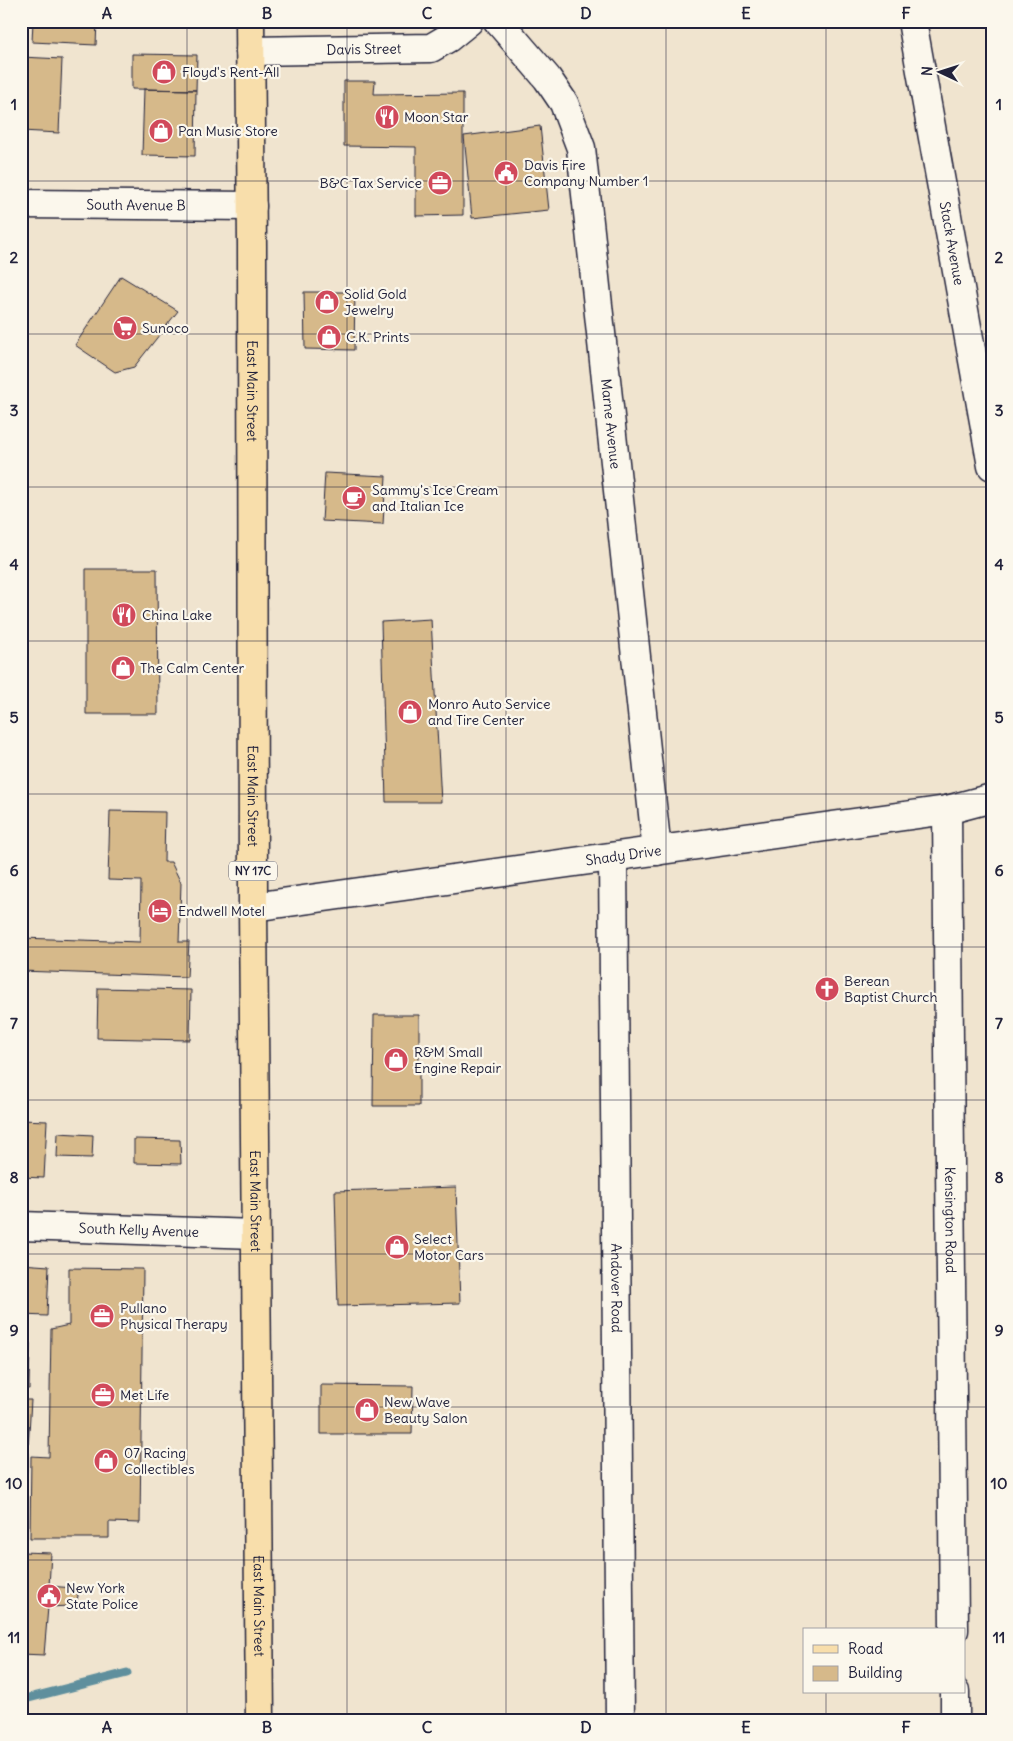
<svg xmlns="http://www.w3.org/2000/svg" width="1013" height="1741" viewBox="0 0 1013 1741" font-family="Delius,sans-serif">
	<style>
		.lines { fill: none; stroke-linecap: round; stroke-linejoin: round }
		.stream { stroke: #5f8f9d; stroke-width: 9 }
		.building { fill: #d6b98a; stroke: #22223b }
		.street-casing { stroke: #22223b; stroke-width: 31 }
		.primary-casing { stroke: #22223b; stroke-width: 31 }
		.street { stroke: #fbf7ec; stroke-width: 28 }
		.primary { stroke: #f8deab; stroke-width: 28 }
		.grid { fill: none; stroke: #22223b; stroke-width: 1; stroke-opacity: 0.55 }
		.labels { text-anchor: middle; stroke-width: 4.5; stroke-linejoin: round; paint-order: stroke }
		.shield { fill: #fbf7ec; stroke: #636270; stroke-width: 1 }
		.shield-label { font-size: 12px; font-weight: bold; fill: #22223b }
		.street-label { font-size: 14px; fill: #22223b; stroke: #fbf7ec }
		.poi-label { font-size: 14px; fill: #22223b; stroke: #fbf7ec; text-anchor: start }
		.neatline { fill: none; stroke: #22223b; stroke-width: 2 }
		.grid-label { font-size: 16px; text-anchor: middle; font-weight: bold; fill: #22223b }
	</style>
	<rect width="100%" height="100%" fill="#f0e4cf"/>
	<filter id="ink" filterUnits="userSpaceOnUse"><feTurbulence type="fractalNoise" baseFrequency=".02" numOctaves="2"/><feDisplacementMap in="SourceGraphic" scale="10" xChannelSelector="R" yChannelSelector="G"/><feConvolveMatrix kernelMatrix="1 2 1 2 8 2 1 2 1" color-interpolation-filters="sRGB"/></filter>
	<g filter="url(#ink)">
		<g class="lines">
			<!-- stream -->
			<path class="stream" d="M 21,1700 L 127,1673"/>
		</g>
		<!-- building -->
		<path class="building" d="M 33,21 L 97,21 L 96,45 L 32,42 Z
			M 132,54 L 197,55 L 196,90 L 132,89 Z
			M 21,57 L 62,59 L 59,133 L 21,131 Z
			M 344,81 L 375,81 L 374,94 L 463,93 L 463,215 L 416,216 L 416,147 L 344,146 Z
			M 144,89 L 196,90 L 195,156 L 142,155 Z
			M 540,126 L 549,210 L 472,218 L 464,136 Z
			M 121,276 L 178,311 L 134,367 L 115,372 L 75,345 Z
			M 304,292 L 355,292 L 354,350 L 305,349 Z
			M 325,473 L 386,476 L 383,524 L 322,521 Z
			M 86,569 L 157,569 L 158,714 L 86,714 Z
			M 431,619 L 441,802 L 386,802 L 381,622 Z
			M 110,811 L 165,812 L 164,862 L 171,862 L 181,883 L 179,942 L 189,942 L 187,977 L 21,971 L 21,938 L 140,942 L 141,881 L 108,880 Z
			M 98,988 L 191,990 L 190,1040 L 97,1038 Z
			M 374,1015 L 419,1015 L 419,1106 L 373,1106 Z
			M 21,1120 L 47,1121 L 44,1178 L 21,1177 Z
			M 58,1133 L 93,1135 L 92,1158 L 57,1157 Z
			M 134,1139 L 180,1140 L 181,1164 L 134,1163 Z
			M 456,1187 L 460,1303 L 338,1306 L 335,1191 Z
			M 21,1264 L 49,1266 L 47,1316 L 21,1315 Z
			M 69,1268 L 143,1269 L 140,1523 L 109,1522 L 109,1538 L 30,1538 L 31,1456 L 49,1457 L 51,1329 L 69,1325 Z
			M 21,1342 L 30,1343 L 29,1389 L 21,1388 Z
			M 321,1385 L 413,1386 L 412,1434 L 321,1434 Z
			M 21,1400 L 31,1400 L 26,1482 L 21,1482 Z
			M 21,1552 L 51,1553 L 49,1586 L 73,1588 L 76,1590 L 78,1596 L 76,1603 L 70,1606 L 48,1607 L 44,1655 L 21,1654 Z"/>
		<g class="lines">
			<defs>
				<g id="street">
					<path id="s1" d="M 498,21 L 547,78 L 564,103 L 581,148 L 657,851"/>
					<path id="s2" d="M 912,21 L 992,466"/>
					<path id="s3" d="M 250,51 L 431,48 L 448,38 L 469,21"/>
					<path id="s4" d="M 21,204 L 252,206"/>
					<path id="s5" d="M 947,810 L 954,1630"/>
					<path id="s6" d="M 613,857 L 620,1720"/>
					<path id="s7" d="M 253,907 L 947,810 L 992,798"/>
					<path id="s8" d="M 21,1226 L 255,1234"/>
					<path d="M 955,1692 L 955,1720"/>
				</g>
				<g id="primary">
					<path id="s9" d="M 250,21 L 252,246 L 253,907 L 260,1720"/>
				</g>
			</defs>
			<!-- street casing -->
			<use href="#street" class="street-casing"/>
			<!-- primary casing -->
			<use href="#primary" class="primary-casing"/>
			<!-- street -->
			<use href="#street" class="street"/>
			<!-- primary -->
			<use href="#primary" class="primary"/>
		</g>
	</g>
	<!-- grid -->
	<path class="grid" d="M 187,21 L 187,1720M 347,21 L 347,1720M 506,21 L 506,1720M 666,21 L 666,1720M 826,21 L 826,1630M 21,181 L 992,181M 21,334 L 992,334M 21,487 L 992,487M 21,641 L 992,641M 21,794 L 992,794M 21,947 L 992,947M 21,1100 L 992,1100M 21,1254 L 992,1254M 21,1407 L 992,1407M 21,1560 L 992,1560M 826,1692 L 826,1720"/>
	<!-- icons -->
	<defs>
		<symbol id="shop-disc" viewBox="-11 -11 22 22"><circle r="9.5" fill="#d1495b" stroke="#fbf7ec"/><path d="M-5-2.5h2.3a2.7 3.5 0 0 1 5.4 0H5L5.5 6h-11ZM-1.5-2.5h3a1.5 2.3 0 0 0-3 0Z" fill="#fff"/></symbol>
		<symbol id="restaurant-disc" viewBox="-11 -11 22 22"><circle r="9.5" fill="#d1495b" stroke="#fbf7ec"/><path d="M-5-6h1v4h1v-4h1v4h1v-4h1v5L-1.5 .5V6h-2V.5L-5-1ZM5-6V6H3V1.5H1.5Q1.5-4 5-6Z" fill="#fff"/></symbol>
		<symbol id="civic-disc" viewBox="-11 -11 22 22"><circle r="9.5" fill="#d1495b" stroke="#fbf7ec"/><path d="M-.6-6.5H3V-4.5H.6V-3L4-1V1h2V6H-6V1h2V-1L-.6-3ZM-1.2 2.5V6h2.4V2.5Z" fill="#fff"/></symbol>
		<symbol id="office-disc" viewBox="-11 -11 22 22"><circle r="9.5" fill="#d1495b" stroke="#fbf7ec"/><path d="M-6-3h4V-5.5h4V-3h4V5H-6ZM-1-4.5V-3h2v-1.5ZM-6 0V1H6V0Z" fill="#fff"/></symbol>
		<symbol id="supermarket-disc" viewBox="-11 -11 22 22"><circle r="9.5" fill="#d1495b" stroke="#fbf7ec"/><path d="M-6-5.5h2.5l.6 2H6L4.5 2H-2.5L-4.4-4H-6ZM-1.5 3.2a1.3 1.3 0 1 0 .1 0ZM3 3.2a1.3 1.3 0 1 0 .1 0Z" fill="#fff"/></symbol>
		<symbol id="cafe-disc" viewBox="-11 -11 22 22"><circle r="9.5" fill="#d1495b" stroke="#fbf7ec"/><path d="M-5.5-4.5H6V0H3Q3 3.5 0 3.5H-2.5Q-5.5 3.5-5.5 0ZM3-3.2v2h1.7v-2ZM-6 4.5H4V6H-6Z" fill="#fff"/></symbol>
		<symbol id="hotel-disc" viewBox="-11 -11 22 22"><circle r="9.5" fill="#d1495b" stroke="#fbf7ec"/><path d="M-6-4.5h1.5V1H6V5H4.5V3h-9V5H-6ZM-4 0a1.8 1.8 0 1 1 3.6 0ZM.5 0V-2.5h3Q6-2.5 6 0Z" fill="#fff"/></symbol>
		<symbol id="church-disc" viewBox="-11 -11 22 22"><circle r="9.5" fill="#d1495b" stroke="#fbf7ec"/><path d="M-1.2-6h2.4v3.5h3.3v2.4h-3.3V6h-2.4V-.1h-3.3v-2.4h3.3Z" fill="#fff"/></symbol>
	</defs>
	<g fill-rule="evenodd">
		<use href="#shop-disc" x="150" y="58" width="28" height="28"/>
		<use href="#restaurant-disc" x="373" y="103" width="28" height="28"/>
		<use href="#shop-disc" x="147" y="117" width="28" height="28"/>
		<use href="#civic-disc" x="492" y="159" width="28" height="28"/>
		<use href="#office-disc" x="426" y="169" width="28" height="28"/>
		<use href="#shop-disc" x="313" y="288" width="28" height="28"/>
		<use href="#supermarket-disc" x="111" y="314" width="28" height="28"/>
		<use href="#shop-disc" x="315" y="323" width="28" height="28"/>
		<use href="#cafe-disc" x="340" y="484" width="28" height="28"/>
		<use href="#restaurant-disc" x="110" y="601" width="28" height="28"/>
		<use href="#shop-disc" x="109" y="654" width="28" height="28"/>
		<use href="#shop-disc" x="396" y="698" width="28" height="28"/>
		<use href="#hotel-disc" x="146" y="897" width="28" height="28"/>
		<use href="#church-disc" x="813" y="975" width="28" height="28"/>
		<use href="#shop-disc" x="382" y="1046" width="28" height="28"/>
		<use href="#shop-disc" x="383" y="1233" width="28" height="28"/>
		<use href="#office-disc" x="88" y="1302" width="28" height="28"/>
		<use href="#office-disc" x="89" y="1381" width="28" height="28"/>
		<use href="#shop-disc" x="353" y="1396" width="28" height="28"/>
		<use href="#shop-disc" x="92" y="1447" width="28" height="28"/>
		<use href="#civic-disc" x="35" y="1582" width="28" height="28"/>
	</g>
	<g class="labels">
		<!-- shield labels -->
		<rect class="shield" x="229" y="861.5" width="48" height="19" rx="4"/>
		<g class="shield-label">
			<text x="253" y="875">NY 17C</text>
		</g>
		<!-- street labels -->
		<g class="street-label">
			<text dy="5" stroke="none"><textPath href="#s3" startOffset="114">Davis Street</textPath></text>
			<text dy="5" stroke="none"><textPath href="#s4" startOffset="115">South Avenue B</textPath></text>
			<text dy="5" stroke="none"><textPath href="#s2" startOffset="226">Stack Avenue</textPath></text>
			<text dy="5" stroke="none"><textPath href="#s9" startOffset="370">East Main Street</textPath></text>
			<text dy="5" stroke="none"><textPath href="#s1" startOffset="431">Marne Avenue</textPath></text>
			<text dy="5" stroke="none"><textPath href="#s9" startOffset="775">East Main Street</textPath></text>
			<text dy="5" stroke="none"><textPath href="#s7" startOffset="374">Shady Drive</textPath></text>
			<text dy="5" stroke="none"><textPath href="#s9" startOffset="1180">East Main Street</textPath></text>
			<text dy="5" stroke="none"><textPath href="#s5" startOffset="410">Kensington Road</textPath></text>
			<text dy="5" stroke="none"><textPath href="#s8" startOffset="118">South Kelly Avenue</textPath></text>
			<text dy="5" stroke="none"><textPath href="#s6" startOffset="431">Andover Road</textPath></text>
			<text dy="5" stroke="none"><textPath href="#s9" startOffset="1585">East Main Street</textPath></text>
		</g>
		<!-- poi labels -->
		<g class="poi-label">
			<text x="182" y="77">Floyd's Rent-All</text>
			<text x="404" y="122">Moon Star</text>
			<text x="178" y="136">Pan Music Store</text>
			<text x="524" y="170">Davis Fire<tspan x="524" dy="16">Company Number 1</tspan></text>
			<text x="422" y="188" text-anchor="end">B&amp;C Tax Service</text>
			<text x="344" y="299">Solid Gold<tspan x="344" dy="16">Jewelry</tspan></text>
			<text x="142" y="333">Sunoco</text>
			<text x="346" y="342">C.K. Prints</text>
			<text x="372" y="495">Sammy's Ice Cream<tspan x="372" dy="16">and Italian Ice</tspan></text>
			<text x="142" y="620">China Lake</text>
			<text x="140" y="673">The Calm Center</text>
			<text x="428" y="709">Monro Auto Service<tspan x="428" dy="16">and Tire Center</tspan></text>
			<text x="178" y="916">Endwell Motel</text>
			<text x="844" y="986">Berean<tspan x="844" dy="16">Baptist Church</tspan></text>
			<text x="414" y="1057">R&amp;M Small<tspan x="414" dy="16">Engine Repair</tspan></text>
			<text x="414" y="1244">Select<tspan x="414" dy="16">Motor Cars</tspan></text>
			<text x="120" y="1313">Pullano<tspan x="120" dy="16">Physical Therapy</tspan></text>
			<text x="120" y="1400">Met Life</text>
			<text x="384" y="1407">New Wave<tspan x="384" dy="16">Beauty Salon</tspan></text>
			<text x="124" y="1458">07 Racing<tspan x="124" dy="16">Collectibles</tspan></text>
			<text x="66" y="1593">New York<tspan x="66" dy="16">State Police</tspan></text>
		</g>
	</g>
	<!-- margin -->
	<rect width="1013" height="1741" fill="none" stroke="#fbf7ec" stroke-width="55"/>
	<!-- legend -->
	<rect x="803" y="1628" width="162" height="65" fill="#fbf7ec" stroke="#a4a2a5"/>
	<rect x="813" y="1645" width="25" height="8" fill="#f8deab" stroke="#a4a2a5"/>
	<text x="848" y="1654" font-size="15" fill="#22223b">Road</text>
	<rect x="813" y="1666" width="25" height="15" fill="#d6b98a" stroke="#a4a2a5"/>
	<text x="848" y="1678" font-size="15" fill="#22223b">Building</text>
	<!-- north arrow -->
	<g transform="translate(940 72) rotate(274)" stroke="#fbf7ec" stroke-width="4" paint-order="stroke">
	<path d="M0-4L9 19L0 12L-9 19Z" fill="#22223b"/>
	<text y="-8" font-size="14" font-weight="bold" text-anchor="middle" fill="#22223b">N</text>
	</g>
	<rect x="28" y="28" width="958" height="1686" class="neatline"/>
	<g class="grid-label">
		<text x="107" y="19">A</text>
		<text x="267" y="19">B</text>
		<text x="427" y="19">C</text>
		<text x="586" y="19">D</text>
		<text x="746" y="19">E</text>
		<text x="906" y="19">F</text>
		<text x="14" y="110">1</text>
		<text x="999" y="110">1</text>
		<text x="14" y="263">2</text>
		<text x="999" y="263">2</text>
		<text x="14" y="416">3</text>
		<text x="999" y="416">3</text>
		<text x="14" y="570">4</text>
		<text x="999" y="570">4</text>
		<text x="14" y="723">5</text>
		<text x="999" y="723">5</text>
		<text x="14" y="876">6</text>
		<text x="999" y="876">6</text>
		<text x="14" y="1029">7</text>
		<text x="999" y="1029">7</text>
		<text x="14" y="1183">8</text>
		<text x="999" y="1183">8</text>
		<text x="14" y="1336">9</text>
		<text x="999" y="1336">9</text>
		<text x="14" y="1489">10</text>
		<text x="999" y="1489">10</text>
		<text x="14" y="1643">11</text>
		<text x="999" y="1643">11</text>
		<text x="107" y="1733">A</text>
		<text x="267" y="1733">B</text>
		<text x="427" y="1733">C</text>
		<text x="586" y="1733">D</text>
		<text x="746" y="1733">E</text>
		<text x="906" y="1733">F</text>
	</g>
</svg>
